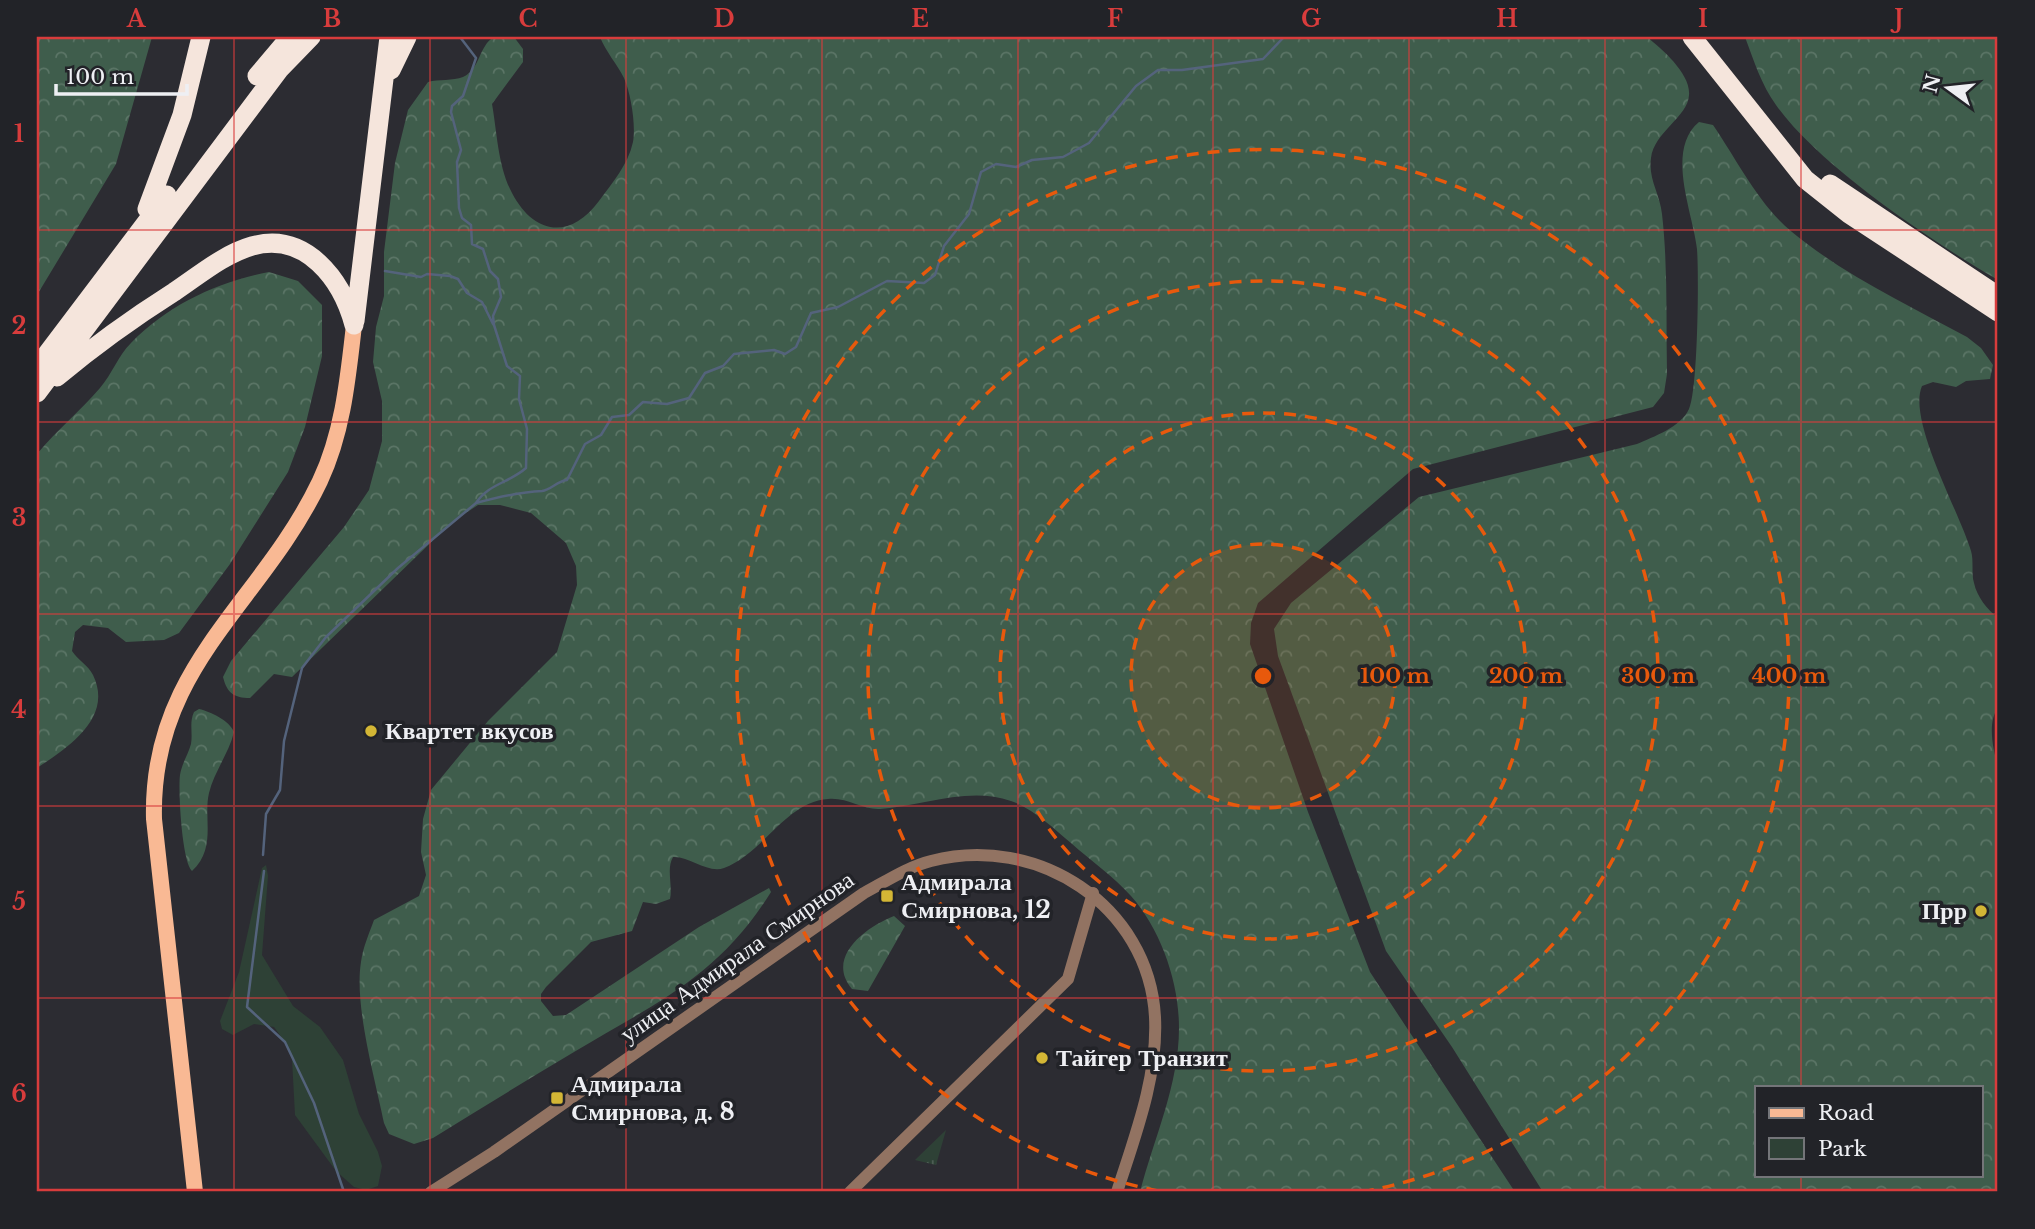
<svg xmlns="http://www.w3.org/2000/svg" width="2035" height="1229" viewBox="0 0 2035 1229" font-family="'Libre Baskerville',serif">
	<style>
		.green { fill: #2e4136 }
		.forest { fill: url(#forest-crowns); fill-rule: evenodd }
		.park { fill: url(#park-tufts) }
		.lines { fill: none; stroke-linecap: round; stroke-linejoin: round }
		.stream { stroke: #54637c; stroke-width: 2.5 }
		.minor { stroke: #927362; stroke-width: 12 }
		.major { stroke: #f9b994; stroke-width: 16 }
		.highway { stroke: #f5e5dc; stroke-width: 19 }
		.grid { fill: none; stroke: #d83c3c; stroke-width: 2; stroke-opacity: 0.55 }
		.ring { fill: none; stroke: #e8590c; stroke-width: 3.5; stroke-dasharray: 12 9 }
		.poi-dot { fill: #d3b635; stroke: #222328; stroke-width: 2.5 }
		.labels { text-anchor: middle; stroke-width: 7; stroke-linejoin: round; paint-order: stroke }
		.poi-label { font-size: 24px; font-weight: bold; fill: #eeeff3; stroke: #222328; text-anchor: start }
		.street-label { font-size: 24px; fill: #eeeff3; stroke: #222328 }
		.centre { fill: #e8590c; stroke: #222328; stroke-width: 3.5 }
		.ring-label { font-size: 21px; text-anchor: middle; font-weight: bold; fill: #e8590c; stroke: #222328; stroke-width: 7; stroke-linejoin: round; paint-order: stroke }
		.neatline { fill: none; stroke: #d83c3c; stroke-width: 2.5 }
		.grid-label { font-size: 23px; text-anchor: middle; font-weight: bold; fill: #d83c3c }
	</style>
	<defs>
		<pattern id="forest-crowns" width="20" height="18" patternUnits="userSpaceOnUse" patternTransform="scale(1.75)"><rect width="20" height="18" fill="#3f5d4c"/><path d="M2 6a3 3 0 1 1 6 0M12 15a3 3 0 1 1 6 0" fill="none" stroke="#5b7566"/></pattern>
		<pattern id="park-tufts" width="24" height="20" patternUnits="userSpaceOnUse" patternTransform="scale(1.75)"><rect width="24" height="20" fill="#2e4136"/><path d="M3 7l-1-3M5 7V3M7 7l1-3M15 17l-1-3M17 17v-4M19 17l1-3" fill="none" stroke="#4d5d54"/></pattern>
	</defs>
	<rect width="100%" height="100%" fill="#2c2c32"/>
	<!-- green -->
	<path class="green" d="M 266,865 L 268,876 L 262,955 L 293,1006 L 320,1027 L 343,1060 L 359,1114 L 378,1152 L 382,1166 L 378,1186 L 366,1190 L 354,1187 L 336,1171 L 295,1115 L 292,1059 L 287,1045 L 274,1027 L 254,1024 L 233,1035 L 222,1029 L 220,1021 L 239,972 L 262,868 Z"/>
	<!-- forest -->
	<path class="forest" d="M 37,37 L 152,37 L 116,164 L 37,295 Z
		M 494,37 L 514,37 L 523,49 L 523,62 L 492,104 C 497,132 498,167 512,193 C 534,235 570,240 599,201 C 612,183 628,165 633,142 C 636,125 631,94 624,78 C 617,64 606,52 600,37 L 1647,37 C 1662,49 1691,74 1689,95 C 1688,117 1654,132 1651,158 C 1648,179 1660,194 1662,214 C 1668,267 1666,321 1667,374 L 1664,393 L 1653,407 L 1413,469 L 1258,603 L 1251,623 L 1250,644 L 1308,812 L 1370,972 L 1515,1192 L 1140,1192 C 1154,1138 1179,1085 1179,1028 C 1179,982 1161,930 1131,896 C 1114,877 1090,860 1071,843 C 1053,828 1034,809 1011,801 C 969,786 922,806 880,809 C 863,810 847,797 828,799 C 785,802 763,854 724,868 C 708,874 690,856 673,857 C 666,869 673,886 670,899 L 656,904 L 643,902 L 632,931 L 591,942 L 546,987 L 541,994 L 541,1001 L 553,1016 L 566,1015 L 699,927 L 769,888 L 771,892 C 718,977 656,1003 574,1052 C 527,1080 480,1109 433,1138 L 414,1144 L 389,1134 L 384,1123 C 375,1078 354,1006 361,962 C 363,947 369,934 374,920 L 419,896 L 426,875 L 421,852 L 423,819 L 431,790 L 488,721 L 557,652 L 577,585 L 576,566 L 566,543 L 531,513 L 500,505 L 478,505 L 452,522 L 292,677 L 274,674 L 250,698 C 234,698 227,693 223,677 L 231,661 L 344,527 L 369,490 L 382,441 L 382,401 L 373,362 L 376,327 L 384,296 L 384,252 L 395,163 L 408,110 L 428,82 C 439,79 453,81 463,77 C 480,70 479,45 494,37 Z
		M 1745,37 L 1998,37 L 1998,280 C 1933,242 1819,166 1776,105 C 1761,84 1754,61 1745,37 Z
		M 1699,122 L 1713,125 C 1737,160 1759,205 1792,232 C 1844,275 1908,305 1967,337 L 1981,348 L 1993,365 L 1990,379 L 1966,381 L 1956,387 L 1933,382 L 1922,386 C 1907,420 1960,513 1971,551 C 1974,561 1971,573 1974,583 C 1977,597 1987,609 1998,618 L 1998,708 C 1987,722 1993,750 1998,766 L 1998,1192 L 1543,1192 L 1452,1047 L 1386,951 L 1278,656 L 1274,629 L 1291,603 L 1419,497 L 1637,444 C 1653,437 1681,427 1689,409 C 1698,390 1699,274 1697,249 C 1693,213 1665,150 1699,122 ZM 1981,1087 L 1981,1175 L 1757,1175 L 1757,1087 Z
		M 269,272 L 298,281 L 322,305 L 322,356 L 305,427 L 288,472 L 230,564 L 179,633 L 164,640 L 126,642 L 108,628 L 83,625 L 75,632 L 72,651 C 78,660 88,665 93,675 C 114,718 67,748 37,768 L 37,454 C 57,430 80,411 100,388 C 112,374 118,356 131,343 C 168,305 217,282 269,272 Z
		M 199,709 C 211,712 229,720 234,732 C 229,753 214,772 209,793 C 203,818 217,848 192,871 C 182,862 178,791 180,775 C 182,763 188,755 191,744 C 193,732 189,723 194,712 Z
		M 894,916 L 905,926 L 868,991 L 852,989 C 825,957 866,927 894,916 Z"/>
	<!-- park -->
	<path class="park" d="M 946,1130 L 936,1165 L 915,1160 Z"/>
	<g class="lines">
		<!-- stream -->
		<path class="stream" d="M 385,271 L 421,277 L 427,274 L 450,276 L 458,279 L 467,293 L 482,302 L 493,324
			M 476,503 C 498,497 519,492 542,491 C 551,490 557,481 567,480 L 585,444 L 601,435 L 612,417 L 629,415 L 643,402 L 667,404 L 689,398 L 705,373 L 723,366 L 734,354 L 774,350 L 785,354 L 796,347 L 811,313 L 838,307 L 887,281 L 924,283 L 935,275 L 944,246 L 969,214 L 981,172 L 996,164 L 1016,167 L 1032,160 L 1063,157 L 1089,143 L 1136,86 L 1158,70 L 1182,70 L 1263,59 L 1284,37
			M 263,855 L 266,814 L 280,790 L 284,741 L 302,668 L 326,637 L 398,568 L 476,503 C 488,484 509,483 526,468 L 527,429 L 519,399 L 520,376 L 507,366 L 494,325 L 493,316 L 501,297 L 498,279 L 490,271 L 483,249 L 472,244 L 471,225 L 462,218 L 459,208 L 457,162 L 461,150 L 451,112 L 452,106 L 463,96 L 476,58 L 460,37
			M 264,871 L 247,1007 L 285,1042 L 314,1103 L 344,1192"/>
		<!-- minor -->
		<path class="minor" d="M 431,1192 L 494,1152 L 864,893 C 885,882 907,867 931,861 C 1036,833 1149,905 1155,1017 C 1158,1077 1135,1136 1117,1192
			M 850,1192 L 1068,979 L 1093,893"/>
		<!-- major -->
		<path class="major" d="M 195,1192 L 154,819 C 150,666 261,605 320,481 C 343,432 348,378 354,325"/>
		<!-- highway -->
		<path class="highway" d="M 1692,37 L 1805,179 L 1849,214 L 1998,312
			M 391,70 L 407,37
			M 257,76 L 290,37
			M 1830,184 L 1998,296
			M 147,209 L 182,115 L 201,37
			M 355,321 L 389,37
			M 37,367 L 167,195
			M 57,377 C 94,346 133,318 174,292 C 198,276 224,254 252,246 C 306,231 342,280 354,325
			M 37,393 L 279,70 L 311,37"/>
	</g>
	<!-- grid -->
	<path class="grid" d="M 234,37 L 234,1192M 430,37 L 430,1192M 626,37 L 626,1192M 822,37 L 822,1192M 1018,37 L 1018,1192M 1213,37 L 1213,1192M 1409,37 L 1409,1192M 1605,37 L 1605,1192M 1801,37 L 1801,1087M 37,230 L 1998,230M 37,422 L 1998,422M 37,614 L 1998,614M 37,806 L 1998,806M 37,998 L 1998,998M 1801,1175 L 1801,1192"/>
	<!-- distance rings -->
	<circle cx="1263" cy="676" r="132" fill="#e8590c" fill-opacity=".12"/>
	<g class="ring">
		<circle cx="1263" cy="676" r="132"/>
		<circle cx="1263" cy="676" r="263"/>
		<circle cx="1263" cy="676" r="395"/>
		<path d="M1158 1191A526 526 0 1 1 1368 1191"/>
	</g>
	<!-- markers -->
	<g class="poi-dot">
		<circle cx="371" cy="731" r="7"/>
		<rect x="880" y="889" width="14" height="14" rx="3.5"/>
		<circle cx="1981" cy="911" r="7"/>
		<circle cx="1042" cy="1058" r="7"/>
		<rect x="550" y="1091" width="14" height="14" rx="3.5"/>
	</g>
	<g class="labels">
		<!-- poi labels -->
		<g class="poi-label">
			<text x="385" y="739">Квартет вкусов</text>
			<text x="901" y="890">Адмирала<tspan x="901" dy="28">Смирнова, 12</tspan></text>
			<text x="1967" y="919" text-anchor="end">Прр</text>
			<text x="1056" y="1066">Тайгер Транзит</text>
			<text x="571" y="1092">Адмирала<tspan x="571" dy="28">Смирнова, д. 8</tspan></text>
		</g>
		<!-- street labels -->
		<g class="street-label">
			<text transform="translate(737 957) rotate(-35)" y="8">улица Адмирала Смирнова</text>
		</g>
	</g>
	<circle cx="1263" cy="676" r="10" class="centre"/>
	<g class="ring-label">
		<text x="1395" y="683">100 m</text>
		<text x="1526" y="683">200 m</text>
		<text x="1658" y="683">300 m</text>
		<text x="1789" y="683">400 m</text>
	</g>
	<!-- border -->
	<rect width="2035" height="1229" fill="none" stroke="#222328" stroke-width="77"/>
	<!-- legend -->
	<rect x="1755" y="1086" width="228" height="91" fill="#222328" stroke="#747579" stroke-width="2"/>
	<rect x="1769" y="1108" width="35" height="10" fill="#f9b994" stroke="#747579" stroke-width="2"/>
	<text x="1818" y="1120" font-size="21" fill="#eeeff3">Road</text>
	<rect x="1769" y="1138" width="35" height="21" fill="#2e4136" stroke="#747579" stroke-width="2"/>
	<text x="1818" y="1156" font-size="21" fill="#eeeff3">Park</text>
	<!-- north arrow -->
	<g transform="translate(1948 88) rotate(285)" stroke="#222328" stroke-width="5" paint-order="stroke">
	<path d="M0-5L12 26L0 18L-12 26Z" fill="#eeeff3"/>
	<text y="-10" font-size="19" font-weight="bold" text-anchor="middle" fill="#eeeff3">N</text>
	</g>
	<!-- scale -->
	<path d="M56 84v10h131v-10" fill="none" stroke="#eeeff3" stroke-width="3.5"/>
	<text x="66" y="84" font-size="21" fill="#eeeff3" stroke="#222328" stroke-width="5" paint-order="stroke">100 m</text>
	<rect x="38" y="38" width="1958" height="1152" class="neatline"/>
	<g class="grid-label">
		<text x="136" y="27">A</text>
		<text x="332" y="27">B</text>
		<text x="528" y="27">C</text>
		<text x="724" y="27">D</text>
		<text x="920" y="27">E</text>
		<text x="1115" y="27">F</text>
		<text x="1311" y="27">G</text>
		<text x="1507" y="27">H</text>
		<text x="1703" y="27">I</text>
		<text x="1899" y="27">J</text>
		<text x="19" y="142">1</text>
		<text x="19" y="334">2</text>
		<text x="19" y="526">3</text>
		<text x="19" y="718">4</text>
		<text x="19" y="910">5</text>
		<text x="19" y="1102">6</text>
	</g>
</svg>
